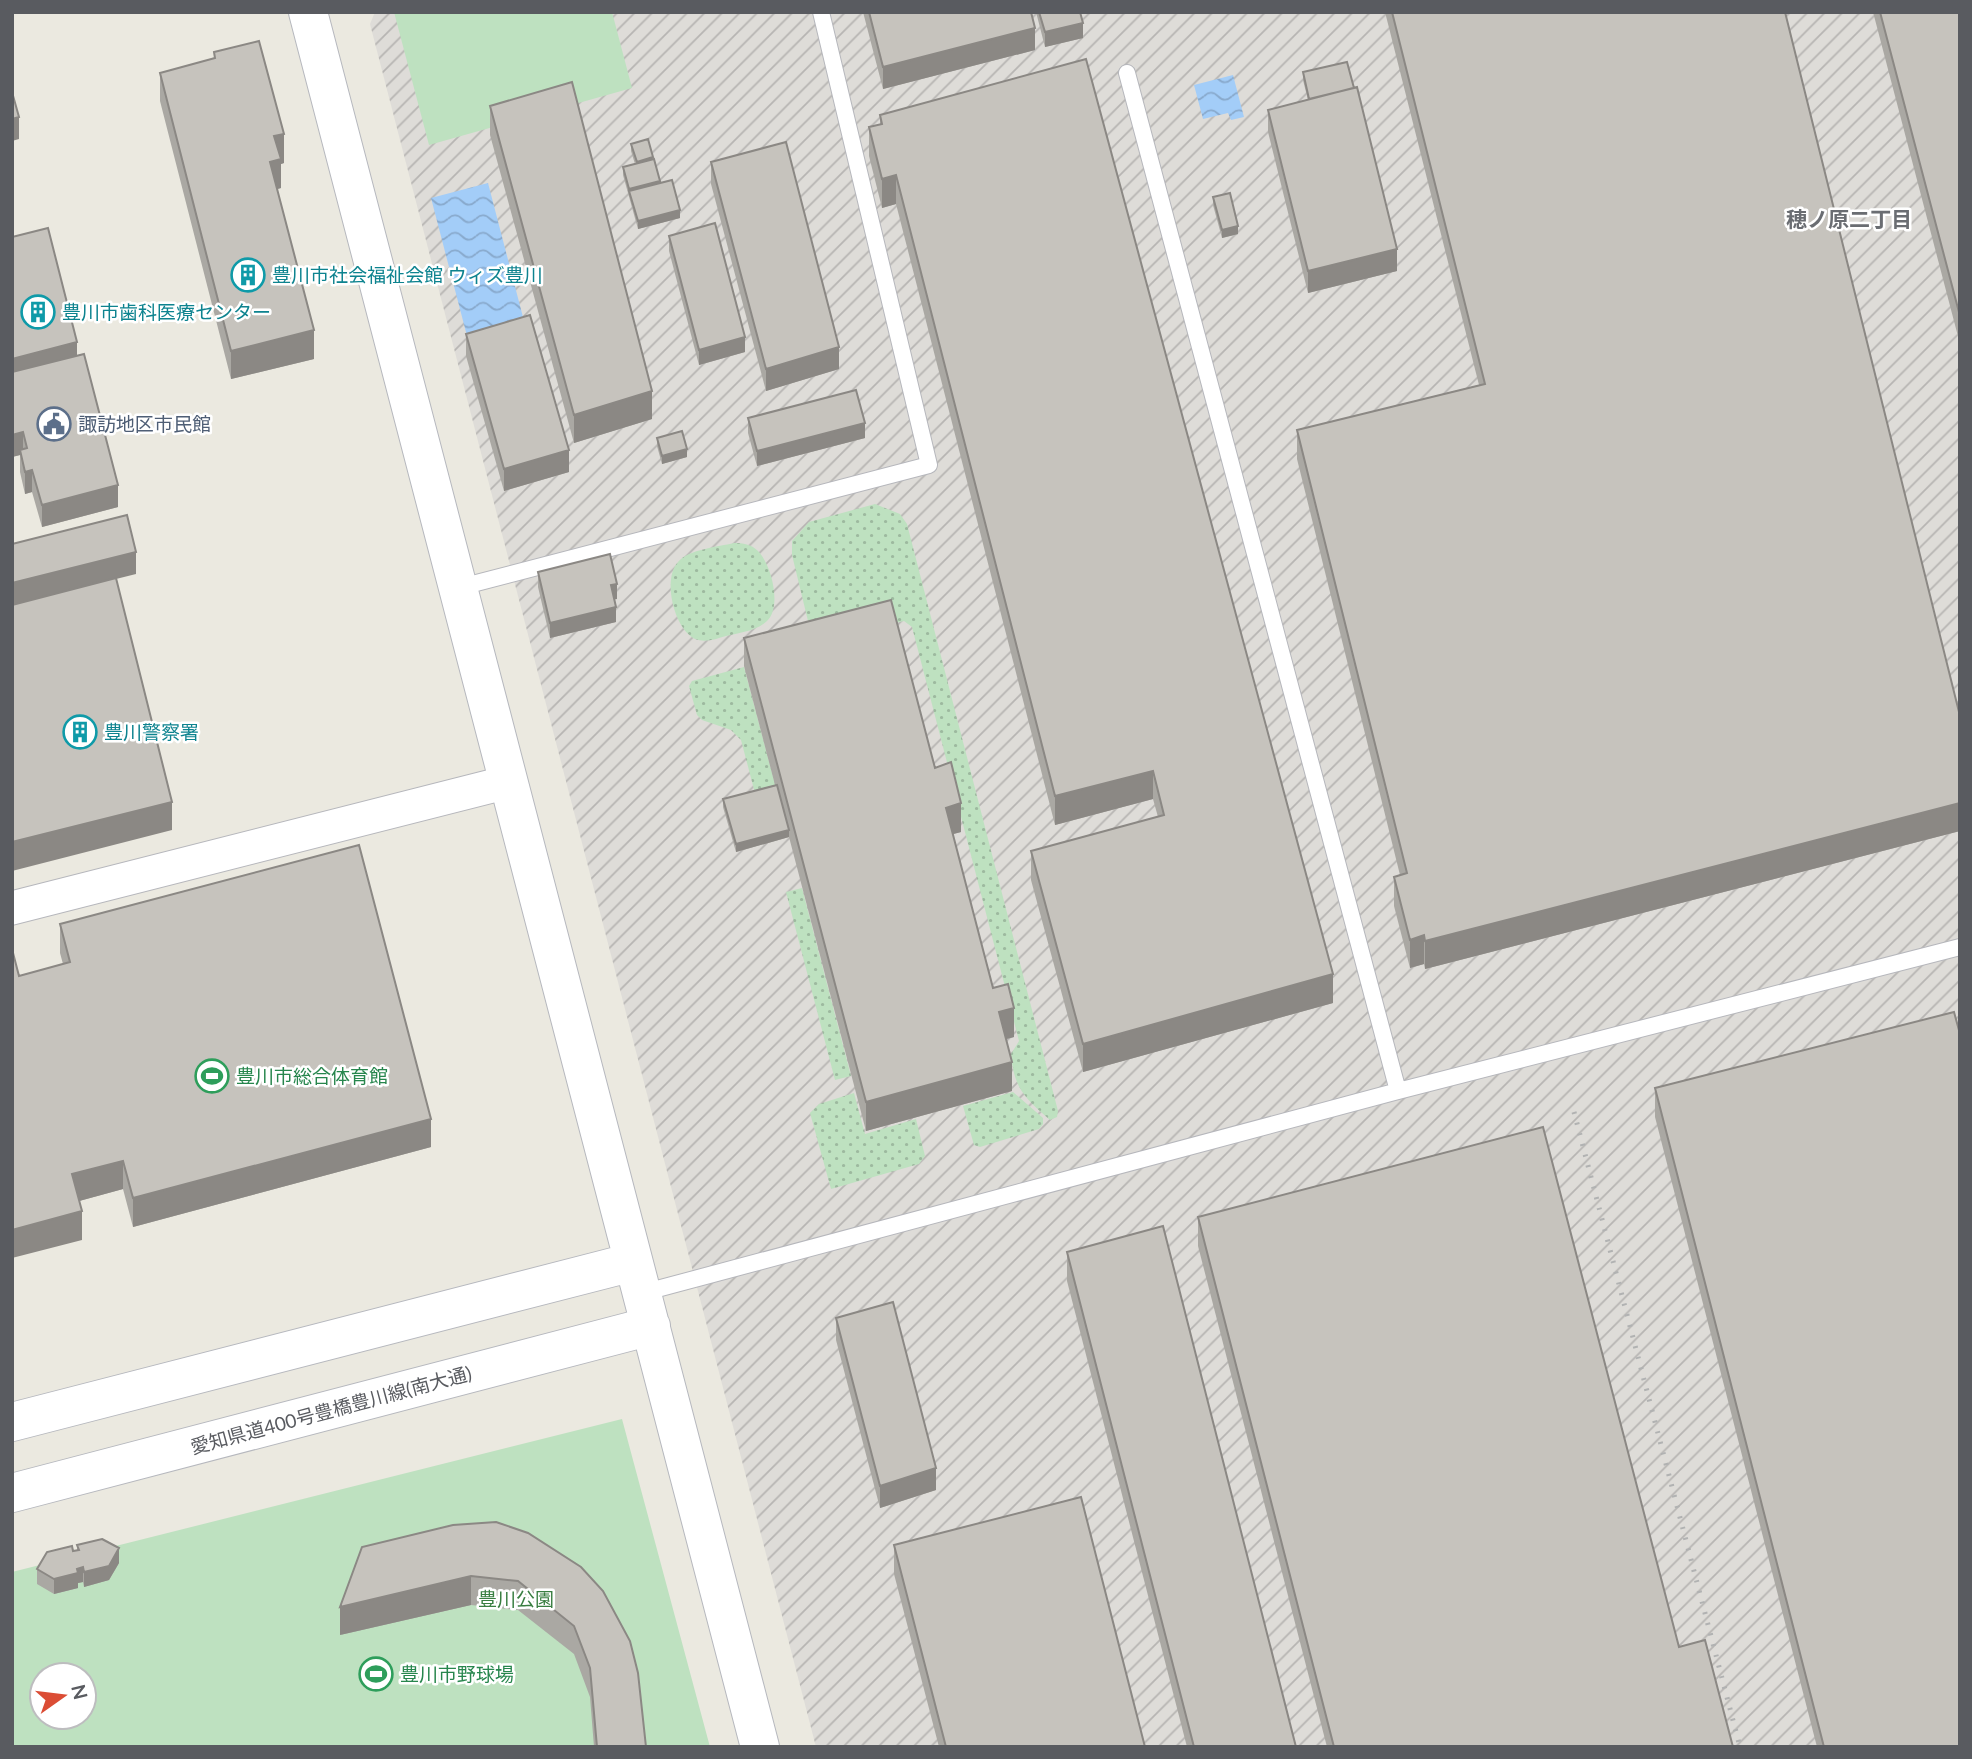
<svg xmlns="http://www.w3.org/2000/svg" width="1972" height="1759" viewBox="0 0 1972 1759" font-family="Lato,'Noto Sans JP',sans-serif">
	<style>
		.industrial { fill: url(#industrial-furrows) }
		.grass { fill: url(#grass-dots) }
		.park { fill: #bee1c0; fill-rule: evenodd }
		.water { fill: url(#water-waves) }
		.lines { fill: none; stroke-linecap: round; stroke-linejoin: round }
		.lane-casing { stroke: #b6b7bc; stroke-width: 18 }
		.street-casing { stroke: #b6b7bc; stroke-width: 35 }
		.secondary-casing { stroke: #b6b8be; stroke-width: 40 }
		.lane { stroke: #fff; stroke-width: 16 }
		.street { stroke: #fff; stroke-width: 33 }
		.secondary { stroke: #fff; stroke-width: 38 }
		.rail { stroke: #b1b2b2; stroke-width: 5; stroke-dasharray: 2 9; stroke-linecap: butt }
		.wall { fill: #aaa8a3 }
		.shaded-wall { fill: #8b8884 }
		.building { fill: #c6c3bd; stroke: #8b8884; stroke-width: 2 }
		.labels { text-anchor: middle; stroke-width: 5; stroke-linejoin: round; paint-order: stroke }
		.culture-label { font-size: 19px; fill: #0d838f; stroke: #fff; text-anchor: start }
		.service-label { font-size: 19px; fill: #4e5e75; stroke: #fff; text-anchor: start }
		.leisure-label { font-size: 19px; fill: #27864d; stroke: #fff; text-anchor: start }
		.street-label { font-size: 19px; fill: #595b60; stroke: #fff }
		.park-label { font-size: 19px; fill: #397e41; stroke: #fff }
		.neighbourhood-label { font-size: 21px; font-weight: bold; fill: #6a6d72; stroke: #fff }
	</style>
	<defs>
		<pattern id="industrial-furrows" width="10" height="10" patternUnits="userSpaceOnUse" patternTransform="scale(1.75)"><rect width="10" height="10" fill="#dedcd8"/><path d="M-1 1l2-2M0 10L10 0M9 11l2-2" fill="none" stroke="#b7b5b3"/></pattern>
		<pattern id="grass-dots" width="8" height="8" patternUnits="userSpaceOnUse" patternTransform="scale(1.75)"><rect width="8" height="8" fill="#bee1c0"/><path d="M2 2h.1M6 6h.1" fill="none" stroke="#9db99f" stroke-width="1.8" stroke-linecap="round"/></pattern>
		<pattern id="water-waves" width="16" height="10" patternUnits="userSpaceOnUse" patternTransform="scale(1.75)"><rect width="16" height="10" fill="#a3cdf8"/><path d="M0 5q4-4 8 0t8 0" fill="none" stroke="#88a9cc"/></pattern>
	</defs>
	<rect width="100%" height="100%" fill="#ebe9e0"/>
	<!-- industrial -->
	<path class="industrial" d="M 375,12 L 1960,12 L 1960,1747 L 816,1747 L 370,24 Z"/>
	<!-- grass -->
	<path class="grass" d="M 875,504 L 900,514 L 907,524 L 1058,1111 L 1057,1117 L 1050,1120 C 1025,1098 1014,1089 1011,1054 L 1019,1041 L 912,627 L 904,621 L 838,636 L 816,631 L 808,621 L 792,555 L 792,541 L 809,522 Z
		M 734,543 C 743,543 751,544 758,551 C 772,565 782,607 767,621 C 757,631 739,633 726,636 C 716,639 705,643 695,639 C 674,629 662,579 678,562 C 689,549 718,547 734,543 Z
		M 744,667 L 777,792 L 756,797 L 741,740 L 731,730 L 702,720 L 697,715 L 689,686 L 692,681 Z
		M 802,888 L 851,1076 L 835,1080 L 786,892 Z
		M 1013,1092 L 1043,1118 L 1043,1124 L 1039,1129 L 980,1147 L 974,1145 L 963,1106 Z
		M 854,1093 L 865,1134 L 916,1119 L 925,1156 L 919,1164 L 831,1189 L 810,1113 L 819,1104 Z"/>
	<!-- park -->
	<path class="park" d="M 394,12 L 612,12 L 632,88 L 429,145 Z
		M 622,1419 L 710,1747 L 12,1747 L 12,1572 ZM 42,1675 L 84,1675 L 84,1717 L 42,1717 Z"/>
	<!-- water -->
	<path class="water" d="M 1233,75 L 1244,117 L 1231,120 L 1228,113 L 1203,119 L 1194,85 Z
		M 488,183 L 524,321 L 467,336 L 431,198 Z"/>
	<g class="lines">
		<defs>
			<path id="lane" d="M 1127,73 L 1398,1091
				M 457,588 L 929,465 L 821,12
				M 642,1293 L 1398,1091 L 1960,947"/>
			<path id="street" d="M 12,908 L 508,782"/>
			<path id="secondary" d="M 308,12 L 760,1747
				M 12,1422 L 633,1262
				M 12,1493 L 651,1326"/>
		</defs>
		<!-- lane casing -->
		<use href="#lane" class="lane-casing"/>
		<!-- street casing -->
		<use href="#street" class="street-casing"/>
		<!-- secondary casing -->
		<use href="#secondary" class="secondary-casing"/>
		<!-- lane -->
		<use href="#lane" class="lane"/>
		<!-- street -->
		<use href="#street" class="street"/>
		<!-- secondary -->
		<use href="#secondary" class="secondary"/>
		<!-- rail -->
		<path class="rail" d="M 1574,1112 L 1740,1747"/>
	</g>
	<!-- wall -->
	<path class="wall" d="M 863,12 L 1031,12 L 1035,50 L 883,89 Z
		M 1036,12 L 1080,12 L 1083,38 L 1045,47 Z
		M 1385,12 L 1785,12 L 1960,716 L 1960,831 L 1425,969 L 1424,964 L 1410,968 L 1394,906 L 1394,877 L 1400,875 L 1297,459 L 1297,430 L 1479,385 Z
		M 1873,12 L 1960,12 L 1960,344 Z
		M 214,52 L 284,163 L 281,164 L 281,188 L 277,189 L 314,359 L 231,379 L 160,101 L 160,73 L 214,58 Z
		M 1303,72 L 1397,271 L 1308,293 L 1268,132 L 1268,110 L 1308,100 L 1303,80 Z
		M 490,106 L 652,419 L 574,443 L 490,135 Z
		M 880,115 L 1333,1003 L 1083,1072 L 1031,880 L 1031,851 L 1158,817 L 1153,799 L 1055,825 L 896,204 L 882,208 L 869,156 L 869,127 L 880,124 Z
		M 631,144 L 653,160 L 660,184 L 680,218 L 638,229 L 623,175 L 623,167 L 635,164 L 631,151 Z
		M 711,162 L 839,369 L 766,391 L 711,184 Z
		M 1213,197 L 1238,234 L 1222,238 L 1213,205 Z
		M 669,236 L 745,352 L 699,365 L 669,251 Z
		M 12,237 L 77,355 L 118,507 L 42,527 L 32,492 L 25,494 L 20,472 L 20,455 L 12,457 Z
		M 466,334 L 569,472 L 504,491 L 466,356 Z
		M 748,418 L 865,438 L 757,466 L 748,433 Z
		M 657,438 L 687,457 L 662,464 L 657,446 Z
		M 538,572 L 617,599 L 615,599 L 616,622 L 550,638 L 538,587 Z
		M 744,638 L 935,768 L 961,832 L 953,834 L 993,988 L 1014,1037 L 1006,1039 L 1012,1091 L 866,1131 L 789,837 L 736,852 L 723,807 L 723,799 L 775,785 L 744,666 Z
		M 60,924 L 431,1147 L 133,1227 L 123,1189 L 79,1201 L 82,1240 L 19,976 L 63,964 L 60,953 Z
		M 1655,1088 L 1960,1747 L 1817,1747 L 1655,1117 Z
		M 1198,1217 L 1679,1647 L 1733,1747 L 1327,1747 L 1198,1246 Z
		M 1067,1252 L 1296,1747 L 1187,1747 L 1067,1281 Z
		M 836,1318 L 936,1490 L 880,1508 L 836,1340 Z
		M 528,1533 L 646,1747 L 594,1747 L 590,1697 L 574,1654 L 518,1610 L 471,1605 L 340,1635 Z
		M 77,1545 L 119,1563 L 109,1580 L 84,1587 L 83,1582 L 78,1583 L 78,1588 L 54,1594 L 37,1584 L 37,1569 L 73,1551 L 77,1550 Z
		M 894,1545 L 1145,1747 L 939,1747 L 894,1574 Z"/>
	<!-- shaded-wall -->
	<path class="shaded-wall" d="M 1083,23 L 1083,38 L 1045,47 L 1045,32 Z
		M 1035,28 L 1035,50 L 883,89 L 883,67 Z
		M 19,117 L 19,139 L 12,141 L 12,119 Z
		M 284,134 L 284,163 L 281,164 L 281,188 L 270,191 L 270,162 L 274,136 Z
		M 896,175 L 896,204 L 882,208 L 882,179 Z
		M 660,181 L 660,188 L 629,191 L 629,196 L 629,189 Z
		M 680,210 L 680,218 L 638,229 L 638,221 Z
		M 1238,226 L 1238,234 L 1222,238 L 1222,230 Z
		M 1397,249 L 1397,271 L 1308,293 L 1308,271 Z
		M 314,330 L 314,359 L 231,379 L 231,351 Z
		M 745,337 L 745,352 L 699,365 L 699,350 Z
		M 77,342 L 77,364 L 12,381 L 12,359 Z
		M 839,347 L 839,369 L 766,391 L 766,369 Z
		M 652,391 L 652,419 L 574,443 L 574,415 Z
		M 865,423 L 865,438 L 757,466 L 757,451 Z
		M 23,432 L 23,454 L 20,450 L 20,455 L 12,457 L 12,435 Z
		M 687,449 L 687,457 L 662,464 L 662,456 Z
		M 569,450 L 569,472 L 504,491 L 504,469 Z
		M 32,470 L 32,492 L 25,494 L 25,472 Z
		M 118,485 L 118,507 L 42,527 L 42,505 Z
		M 136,552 L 136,574 L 12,605 L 12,583 Z
		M 617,584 L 617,599 L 611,600 L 611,585 Z
		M 616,607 L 616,622 L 550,638 L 550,623 Z
		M 1153,771 L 1153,799 L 1055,825 L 1055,796 Z
		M 172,802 L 172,830 L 12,871 L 12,842 Z
		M 961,803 L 961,832 L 946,836 L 946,808 Z
		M 1960,803 L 1960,831 L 1425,969 L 1425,941 Z
		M 789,830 L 789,837 L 736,852 L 736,844 Z
		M 1424,935 L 1424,964 L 1410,968 L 1410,940 Z
		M 1333,974 L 1333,1003 L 1083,1072 L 1083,1044 Z
		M 1014,1008 L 1014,1037 L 999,1041 L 999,1012 Z
		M 1012,1062 L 1012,1091 L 866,1131 L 866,1102 Z
		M 431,1119 L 431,1147 L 133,1227 L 133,1198 Z
		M 123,1161 L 123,1189 L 72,1203 L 72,1174 Z
		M 82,1211 L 82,1240 L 12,1258 L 12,1230 Z
		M 936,1468 L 936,1490 L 880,1508 L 880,1486 Z
		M 119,1548 L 119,1563 L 109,1580 L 84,1587 L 84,1572 Z
		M 83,1567 L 83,1582 L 78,1583 L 78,1588 L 54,1594 L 54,1579 Z
		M 471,1576 L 471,1605 L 340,1635 L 340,1607 Z"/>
	<!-- building -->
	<path class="building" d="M 869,12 L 1031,12 L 1035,28 L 883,67 Z
		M 1039,12 L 1080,12 L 1083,23 L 1045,32 Z
		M 1392,12 L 1785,12 L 1960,716 L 1960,803 L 1425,941 L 1424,935 L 1410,940 L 1394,877 L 1407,873 L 1297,430 L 1485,384 Z
		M 1880,12 L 1960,12 L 1960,316 Z
		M 259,41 L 284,134 L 274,136 L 281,159 L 270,162 L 314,330 L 231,351 L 160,73 L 215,58 L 214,52 Z
		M 1086,59 L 1333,974 L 1083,1044 L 1031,851 L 1164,815 L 1153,771 L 1055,796 L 896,175 L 882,179 L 869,127 L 882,124 L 880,115 Z
		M 1347,62 L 1354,88 L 1309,99 L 1303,72 Z
		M 572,82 L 652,391 L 574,415 L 490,106 Z
		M 1357,87 L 1397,249 L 1308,271 L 1268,110 Z
		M 12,92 L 19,117 L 12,119 Z
		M 648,139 L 653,157 L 637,162 L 631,144 Z
		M 786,142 L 839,347 L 766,369 L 711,162 Z
		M 654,159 L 660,181 L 629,189 L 623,167 Z
		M 672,180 L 680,210 L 638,221 L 629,191 Z
		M 1230,193 L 1238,226 L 1222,230 L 1213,197 Z
		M 715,223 L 745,337 L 699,350 L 669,236 Z
		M 48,228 L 77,342 L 12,359 L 12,237 Z
		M 530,315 L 569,450 L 504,469 L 466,334 Z
		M 84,354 L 118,485 L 42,505 L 32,470 L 25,472 L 20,450 L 27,448 L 23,432 L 12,435 L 12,372 Z
		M 856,390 L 865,423 L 757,451 L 748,418 Z
		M 682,431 L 687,449 L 662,456 L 657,438 Z
		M 127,515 L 136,552 L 12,583 L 12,544 Z
		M 610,554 L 617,584 L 611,585 L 616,607 L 550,623 L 538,572 Z
		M 116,578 L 172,802 L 12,842 L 12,605 Z
		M 891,600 L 935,768 L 951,762 L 961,803 L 946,808 L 993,988 L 1008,984 L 1014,1008 L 999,1012 L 1012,1062 L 866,1102 L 744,638 Z
		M 777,785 L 789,830 L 736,844 L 723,799 Z
		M 359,845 L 431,1119 L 133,1198 L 123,1161 L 72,1174 L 82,1211 L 12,1230 L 12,949 L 19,976 L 70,962 L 60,924 Z
		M 1954,1012 L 1960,1034 L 1960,1747 L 1824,1747 L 1655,1088 Z
		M 1543,1127 L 1679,1647 L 1705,1640 L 1733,1747 L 1334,1747 L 1198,1217 Z
		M 1163,1226 L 1296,1747 L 1194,1747 L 1067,1252 Z
		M 893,1302 L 936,1468 L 880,1486 L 836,1318 Z
		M 1081,1497 L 1145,1747 L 946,1747 L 894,1545 Z
		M 496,1522 L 528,1533 L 581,1567 L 603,1591 L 630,1641 L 638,1673 L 646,1747 L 597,1747 L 590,1668 L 574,1626 L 518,1581 L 471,1576 L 340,1607 L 362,1547 L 453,1525 Z
		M 102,1539 L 119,1548 L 109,1566 L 84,1572 L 83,1567 L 77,1569 L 78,1573 L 54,1579 L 37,1569 L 47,1552 L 72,1546 L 73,1551 L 79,1550 L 77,1545 Z"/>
	<!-- icons -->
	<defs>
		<symbol id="building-ring" viewBox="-11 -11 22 22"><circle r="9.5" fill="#fff" stroke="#0f9aa8" stroke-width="1.5"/><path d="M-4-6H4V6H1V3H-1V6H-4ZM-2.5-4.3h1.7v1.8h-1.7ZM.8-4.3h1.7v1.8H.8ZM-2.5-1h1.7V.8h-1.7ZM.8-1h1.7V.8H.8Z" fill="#0f9aa8"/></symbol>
		<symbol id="civic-ring" viewBox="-11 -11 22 22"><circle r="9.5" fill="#fff" stroke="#5c6f8a" stroke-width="1.5"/><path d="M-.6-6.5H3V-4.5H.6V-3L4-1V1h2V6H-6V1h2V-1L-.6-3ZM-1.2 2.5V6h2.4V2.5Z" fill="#5c6f8a"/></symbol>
		<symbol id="stadium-ring" viewBox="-11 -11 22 22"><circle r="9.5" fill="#fff" stroke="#2e9e5b" stroke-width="1.5"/><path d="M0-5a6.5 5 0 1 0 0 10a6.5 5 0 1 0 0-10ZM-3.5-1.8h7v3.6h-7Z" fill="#2e9e5b"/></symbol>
	</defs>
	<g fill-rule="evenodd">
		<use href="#building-ring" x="229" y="256" width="38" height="38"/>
		<use href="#building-ring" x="19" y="293" width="38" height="38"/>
		<use href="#civic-ring" x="35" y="405" width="38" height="38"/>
		<use href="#building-ring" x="61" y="713" width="38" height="38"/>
		<use href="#stadium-ring" x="193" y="1057" width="38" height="38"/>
		<use href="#stadium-ring" x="357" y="1655" width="38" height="38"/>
	</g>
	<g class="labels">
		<!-- culture labels -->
		<g class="culture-label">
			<text x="272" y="282">豊川市社会福祉会館 ウィズ豊川</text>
			<text x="62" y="319">豊川市歯科医療センター</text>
			<text x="104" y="739">豊川警察署</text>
		</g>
		<!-- service labels -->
		<g class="service-label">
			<text x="78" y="431">諏訪地区市民館</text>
		</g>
		<!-- leisure labels -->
		<g class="leisure-label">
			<text x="236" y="1083">豊川市総合体育館</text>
			<text x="400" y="1681">豊川市野球場</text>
		</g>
		<!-- street labels -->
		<g class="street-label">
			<text transform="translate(331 1410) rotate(-15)" y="7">愛知県道400号豊橋豊川線(南大通)</text>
		</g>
		<!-- park labels -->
		<g class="park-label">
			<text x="516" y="1606">豊川公園</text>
		</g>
		<!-- neighbourhood labels -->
		<g class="neighbourhood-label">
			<text x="1849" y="227">穂ノ原二丁目</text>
		</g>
	</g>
	<!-- border -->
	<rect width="1972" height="1759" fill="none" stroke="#595b60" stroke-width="28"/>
	<!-- north arrow -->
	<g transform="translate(63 1696) rotate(76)"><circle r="33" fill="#ffffff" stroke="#bdbdbf" stroke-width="2"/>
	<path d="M0-5L12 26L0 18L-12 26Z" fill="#db4d35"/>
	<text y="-10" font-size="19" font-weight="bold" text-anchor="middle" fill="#595b60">N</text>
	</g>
</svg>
